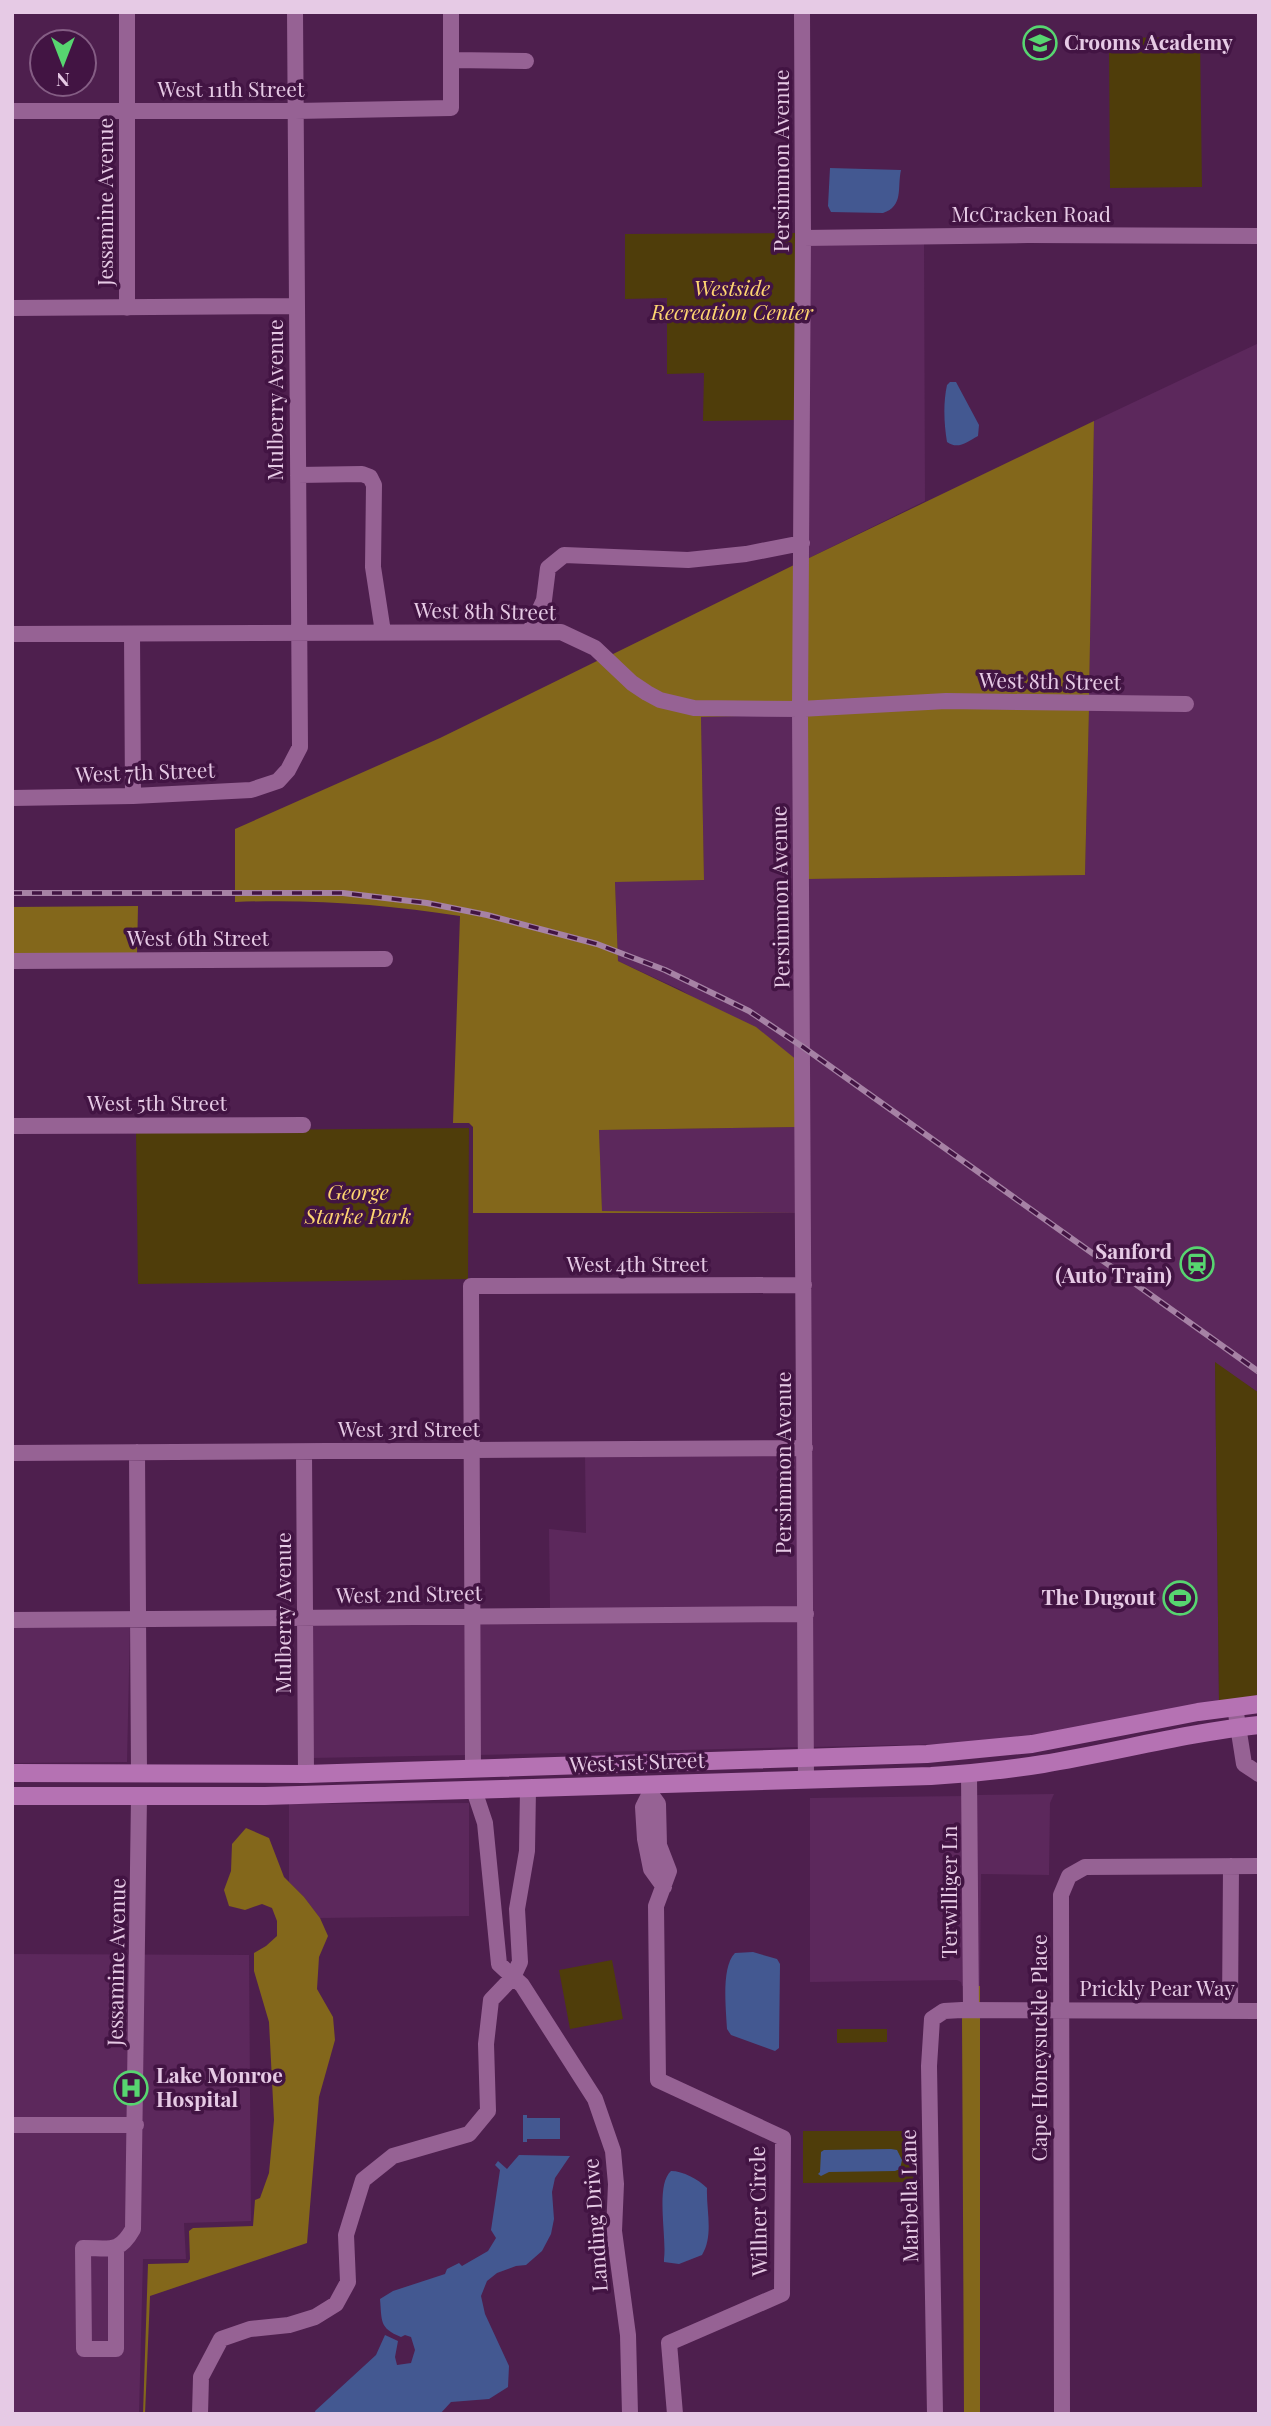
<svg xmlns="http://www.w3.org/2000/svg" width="1271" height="2426" viewBox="0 0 1271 2426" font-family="'Playfair Display',serif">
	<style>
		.built { fill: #5c285c }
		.green { fill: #4f3d0a }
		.forest { fill: #83671b }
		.water { fill: #435891 }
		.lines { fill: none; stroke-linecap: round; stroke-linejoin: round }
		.minor { stroke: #966294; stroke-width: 16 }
		.major { stroke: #b572b3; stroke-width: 18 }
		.rail-casing { stroke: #a682a5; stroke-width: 6 }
		.rail { stroke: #421443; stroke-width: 3.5; stroke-dasharray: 10; stroke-linecap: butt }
		.labels { text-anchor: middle; stroke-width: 7; stroke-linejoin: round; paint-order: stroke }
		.poi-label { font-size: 21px; font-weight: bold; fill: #e6cae5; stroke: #421443; text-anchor: start }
		.street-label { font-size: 21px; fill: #e6cae5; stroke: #421443 }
		.park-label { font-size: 21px; font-style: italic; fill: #fed571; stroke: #421443 }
	</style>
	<rect width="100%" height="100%" fill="#4e1f4e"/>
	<!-- built -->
	<path class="built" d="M 924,243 L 925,501 L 807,559 L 809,245 Z
		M 1259,343 L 1259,1393 L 1215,1363 L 1219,1702 L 990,1743 L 812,1747 L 807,879 L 1085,875 L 1089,709 L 1192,710 L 1191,698 L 1089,697 L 1094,421 Z
		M 794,715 L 798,1061 L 681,990 L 618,961 L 615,881 L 704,880 L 701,717 Z
		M 798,1127 L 798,1213 L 602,1212 L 599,1130 Z
		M 800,1455 L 800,1608 L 550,1609 L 549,1529 L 586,1533 L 585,1456 Z
		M 801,1620 L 801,1747 L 479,1755 L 477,1621 Z
		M 466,1622 L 468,1755 L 311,1758 L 311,1624 Z
		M 12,1626 L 130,1626 L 127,1762 L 12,1763 Z
		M 1054,1794 L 1050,1803 L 1049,1875 L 981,1874 L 980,1986 L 977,1986 L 975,1795 Z
		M 964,1796 L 966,1986 L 962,1986 L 961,1982 L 957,1980 L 810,1982 L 810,1798 Z
		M 469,1803 L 469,1916 L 320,1918 L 304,1897 L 289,1882 L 289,1804 Z
		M 12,1954 L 249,1955 L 251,2221 L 184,2223 L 186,2259 L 143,2259 L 139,2414 L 12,2414 Z"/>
	<!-- green -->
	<path class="green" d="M 1200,37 L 1202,187 L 1110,188 L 1109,38 Z
		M 798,233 L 795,420 L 703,421 L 704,373 L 667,374 L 667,298 L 625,299 L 625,234 Z
		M 469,1128 L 468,1279 L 138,1284 L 136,1131 Z
		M 1215,1362 L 1259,1393 L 1259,1695 L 1219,1702 Z
		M 612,1960 L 623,2019 L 570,2029 L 559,1970 Z
		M 837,2029 L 887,2029 L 887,2042 L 837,2043 Z
		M 803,2131 L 912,2131 L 913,2182 L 803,2183 Z"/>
	<!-- forest -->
	<path class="forest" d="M 1094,421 L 1089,697 L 805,702 L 807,559 Z
		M 796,564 L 794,702 C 755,702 681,710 648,687 C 635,678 623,665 611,655 Z
		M 599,660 L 629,689 L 775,715 L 701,717 L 704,880 L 615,882 L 618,961 L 756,1027 L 798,1061 L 798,1127 L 599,1130 L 602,1211 L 798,1213 L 473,1213 L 473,1127 L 469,1123 L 453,1123 L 460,916 C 386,904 310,899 235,902 L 235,829 L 440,738 Z
		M 947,708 L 1089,709 L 1085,875 L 807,879 L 805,715 Z
		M 138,906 L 137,954 L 12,955 L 12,907 Z
		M 246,1828 L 269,1838 L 284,1877 L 304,1897 L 320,1918 L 328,1936 L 319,1957 L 317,1989 L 333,2017 L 335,2040 L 319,2097 L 307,2243 L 150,2296 L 145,2414 L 143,2414 L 148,2264 L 188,2263 L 190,2259 L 189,2231 L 193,2228 L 253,2226 L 255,2200 L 260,2198 L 269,2173 L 274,2120 L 269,2022 L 254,1971 L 254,1953 L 266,1946 L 277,1936 L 277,1921 L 272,1908 L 262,1904 L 245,1910 L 229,1906 L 224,1890 L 231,1871 L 232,1844 Z
		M 980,1947 L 980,2414 L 964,2414 L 962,2016 L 977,1986 L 980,1986 Z"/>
	<!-- water -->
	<path class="water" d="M 830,168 L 901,170 C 897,188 904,206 883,213 L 831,212 L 828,206 Z
		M 950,382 L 956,382 L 979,425 L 978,436 C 967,442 958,450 947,442 C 944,423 943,404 947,385 Z
		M 753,1952 L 777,1959 L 780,1964 L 779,2048 L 775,2051 L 731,2035 L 727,2029 C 726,2009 721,1967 735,1953 Z
		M 523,2115 L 527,2115 L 527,2118 L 560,2118 L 560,2139 L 527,2139 L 527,2142 L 523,2142 Z
		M 891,2149 L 897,2150 L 902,2160 L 900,2169 L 895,2171 L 829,2172 L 821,2176 L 818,2174 L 820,2172 L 821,2152 L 824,2150 Z
		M 519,2155 L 570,2156 L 555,2178 L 552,2192 L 554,2219 L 551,2234 L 542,2251 L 526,2265 L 516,2266 L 497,2273 L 487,2281 L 481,2296 L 485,2314 L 509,2366 L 508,2387 L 489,2399 L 451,2402 L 440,2414 L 316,2414 L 315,2411 L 376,2355 L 385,2335 L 398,2341 L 395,2357 L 397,2365 L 411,2363 L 415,2350 L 411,2337 L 405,2335 L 401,2337 C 379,2328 382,2321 380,2299 L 393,2291 L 445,2274 L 447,2269 L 459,2263 L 462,2266 L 488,2251 L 496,2238 L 491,2230 L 500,2170 L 495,2165 L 498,2161 L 507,2169 Z
		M 671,2171 C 683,2171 698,2179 707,2188 C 706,2210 714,2235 702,2255 L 679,2264 L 664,2262 L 664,2259 C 667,2237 655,2185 671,2171 Z"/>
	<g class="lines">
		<!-- minor -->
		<path class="minor" d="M 802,12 L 803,238 L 800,709 L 806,1780
			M 451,60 L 526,61
			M 12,111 L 296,111 L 451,108 L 451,12
			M 803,238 L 1028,235 L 1259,236
			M 12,308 L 297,306
			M 127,308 L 127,12
			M 298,475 L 362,474 L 370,477 L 374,485 L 373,567 L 383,632
			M 530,631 L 544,600 L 548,568 L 564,555 L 688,560 L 746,554 L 802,543
			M 12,634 L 561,632 L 595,648 L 632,683 L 647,693 L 660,700 L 694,708 L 800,709 L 946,701 L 1186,704
			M 132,634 L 133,796
			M 12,798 L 133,796 L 251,790 L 278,781 L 288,770 L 300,747 L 295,12
			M 12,961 L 385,959
			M 12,1126 L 303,1125
			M 137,1452 L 139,1774
			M 304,1452 L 306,1774
			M 12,1453 L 805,1448
			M 12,1620 L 806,1614
			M 1235,1707 L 1244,1764 L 1259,1774
			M 473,1769 L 471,1286 L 804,1285
			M 969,1774 L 971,2010
			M 649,1785 L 650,1793 L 643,1807 L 645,1839 L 651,1869 L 664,1887
			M 474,1790 L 485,1823 L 499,1964 L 522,1985 L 595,2099 L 613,2151 L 616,2184 L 614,2231 L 628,2335 L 630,2414
			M 650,1793 L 658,1804 L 659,1845 L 669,1871 L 656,1906 L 658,2080 L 783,2138 L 782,2294 L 669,2343 L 675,2414
			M 1230,2011 L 1231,1866
			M 12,2125 L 136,2125
			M 116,2248 L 116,2349 L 84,2349 L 83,2248 C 110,2248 119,2254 133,2229 L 139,1796
			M 200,2414 L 201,2377 L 221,2339 L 250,2329 L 289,2325 L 315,2317 L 336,2304 L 348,2282 L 346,2235 L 363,2180 L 393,2156 L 469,2134 L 488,2111 L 486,2044 L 491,2000 L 513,1977 L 520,1962 L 517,1909 L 527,1851 L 528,1789
			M 935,2414 L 929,2066 L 932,2019 L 944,2011 L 962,2010 L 1259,2011
			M 1062,2414 L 1061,1895 L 1069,1876 L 1085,1867 L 1259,1866"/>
		<!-- major -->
		<path class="major" d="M 12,1773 L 306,1774 L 927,1754 L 1032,1744 L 1198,1712 L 1259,1704
			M 12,1796 L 265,1796 L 931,1776 C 968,1774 1005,1770 1043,1764 C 1115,1752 1186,1733 1259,1725"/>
		<defs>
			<path id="rail" d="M 12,893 L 343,893 L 427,903 L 487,915 L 597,944 L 665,970 L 749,1011 L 803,1047 L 1259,1372"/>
		</defs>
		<!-- rail casing -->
		<use href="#rail" class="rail-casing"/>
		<!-- rail -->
		<use href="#rail" class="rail"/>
	</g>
	<!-- icons -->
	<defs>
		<symbol id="school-ring" viewBox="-11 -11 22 22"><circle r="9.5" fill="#421443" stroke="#57d570" stroke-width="1.5"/><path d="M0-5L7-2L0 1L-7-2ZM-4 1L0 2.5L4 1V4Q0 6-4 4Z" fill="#57d570"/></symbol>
		<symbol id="station-ring" viewBox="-11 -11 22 22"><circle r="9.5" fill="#421443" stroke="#57d570" stroke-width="1.5"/><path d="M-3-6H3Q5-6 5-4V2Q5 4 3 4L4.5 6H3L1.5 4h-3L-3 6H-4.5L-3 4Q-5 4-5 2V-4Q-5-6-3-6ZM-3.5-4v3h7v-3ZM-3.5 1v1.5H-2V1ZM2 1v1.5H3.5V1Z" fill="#57d570"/></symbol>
		<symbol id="stadium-ring" viewBox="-11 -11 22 22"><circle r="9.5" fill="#421443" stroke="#57d570" stroke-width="1.5"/><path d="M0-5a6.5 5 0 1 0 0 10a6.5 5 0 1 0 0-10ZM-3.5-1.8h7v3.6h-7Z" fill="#57d570"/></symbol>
		<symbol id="hospital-ring" viewBox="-11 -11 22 22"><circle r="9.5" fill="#421443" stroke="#57d570" stroke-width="1.5"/><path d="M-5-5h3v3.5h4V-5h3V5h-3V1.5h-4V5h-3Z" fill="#57d570"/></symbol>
	</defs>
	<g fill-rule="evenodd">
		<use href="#school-ring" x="1021" y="24" width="38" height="38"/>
		<use href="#station-ring" x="1178" y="1245" width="38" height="38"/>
		<use href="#stadium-ring" x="1161" y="1579" width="38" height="38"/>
		<use href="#hospital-ring" x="112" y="2069" width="38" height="38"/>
	</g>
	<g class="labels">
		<!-- poi labels -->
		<g class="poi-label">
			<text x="1064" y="50">Crooms Academy</text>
			<text x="1172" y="1259" text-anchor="end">Sanford<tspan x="1172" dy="24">(Auto Train)</tspan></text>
			<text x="1156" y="1605" text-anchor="end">The Dugout</text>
			<text x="156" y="2083">Lake Monroe<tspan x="156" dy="24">Hospital</tspan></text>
		</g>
		<!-- street labels -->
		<g class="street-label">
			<text x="231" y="97">West 11th Street</text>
			<text transform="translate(782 161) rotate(-90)" y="7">Persimmon Avenue</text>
			<text transform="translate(106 202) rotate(-90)" y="7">Jessamine Avenue</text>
			<text x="1031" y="222">McCracken Road</text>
			<text transform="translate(276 400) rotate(-90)" y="7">Mulberry Avenue</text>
			<text transform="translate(485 612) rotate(1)" y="7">West 8th Street</text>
			<text transform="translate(1050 682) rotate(1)" y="7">West 8th Street</text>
			<text transform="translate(145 773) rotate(-2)" y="7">West 7th Street</text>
			<text transform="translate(781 897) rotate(-91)" y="7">Persimmon Avenue</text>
			<text x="198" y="946">West 6th Street</text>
			<text x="157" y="1111">West 5th Street</text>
			<text x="637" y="1272">West 4th Street</text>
			<text x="409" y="1437">West 3rd Street</text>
			<text transform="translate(784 1463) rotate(-90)" y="7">Persimmon Avenue</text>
			<text transform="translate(409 1595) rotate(-1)" y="7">West 2nd Street</text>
			<text transform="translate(284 1613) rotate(-90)" y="7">Mulberry Avenue</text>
			<text transform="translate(637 1763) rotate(-2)" y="7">West 1st Street</text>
			<text transform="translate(950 1892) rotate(-90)" y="7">Terwilliger Ln</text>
			<text transform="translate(117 1962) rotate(-89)" y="7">Jessamine Avenue</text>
			<text x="1157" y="1996">Prickly Pear Way</text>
			<text transform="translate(1040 2048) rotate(-90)" y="7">Cape Honeysuckle Place</text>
			<text transform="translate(910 2196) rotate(-91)" y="7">Marbella Lane</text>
			<text transform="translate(759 2211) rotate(-91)" y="7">Willner Circle</text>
			<text transform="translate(596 2225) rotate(-94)" y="7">Landing Drive</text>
		</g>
		<!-- park labels -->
		<g class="park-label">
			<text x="732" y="296">Westside<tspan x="732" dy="24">Recreation Center</tspan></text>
			<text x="358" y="1200">George<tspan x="358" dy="24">Starke Park</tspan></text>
		</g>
	</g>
	<!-- border -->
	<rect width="1271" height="2426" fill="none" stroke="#e6cae5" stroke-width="28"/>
	<!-- north arrow -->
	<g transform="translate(63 63) rotate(180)"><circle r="33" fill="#421443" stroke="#845d84" stroke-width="2"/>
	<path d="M0-5L12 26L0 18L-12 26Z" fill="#57d570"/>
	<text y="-10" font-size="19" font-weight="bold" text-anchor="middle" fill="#e6cae5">N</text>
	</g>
</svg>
